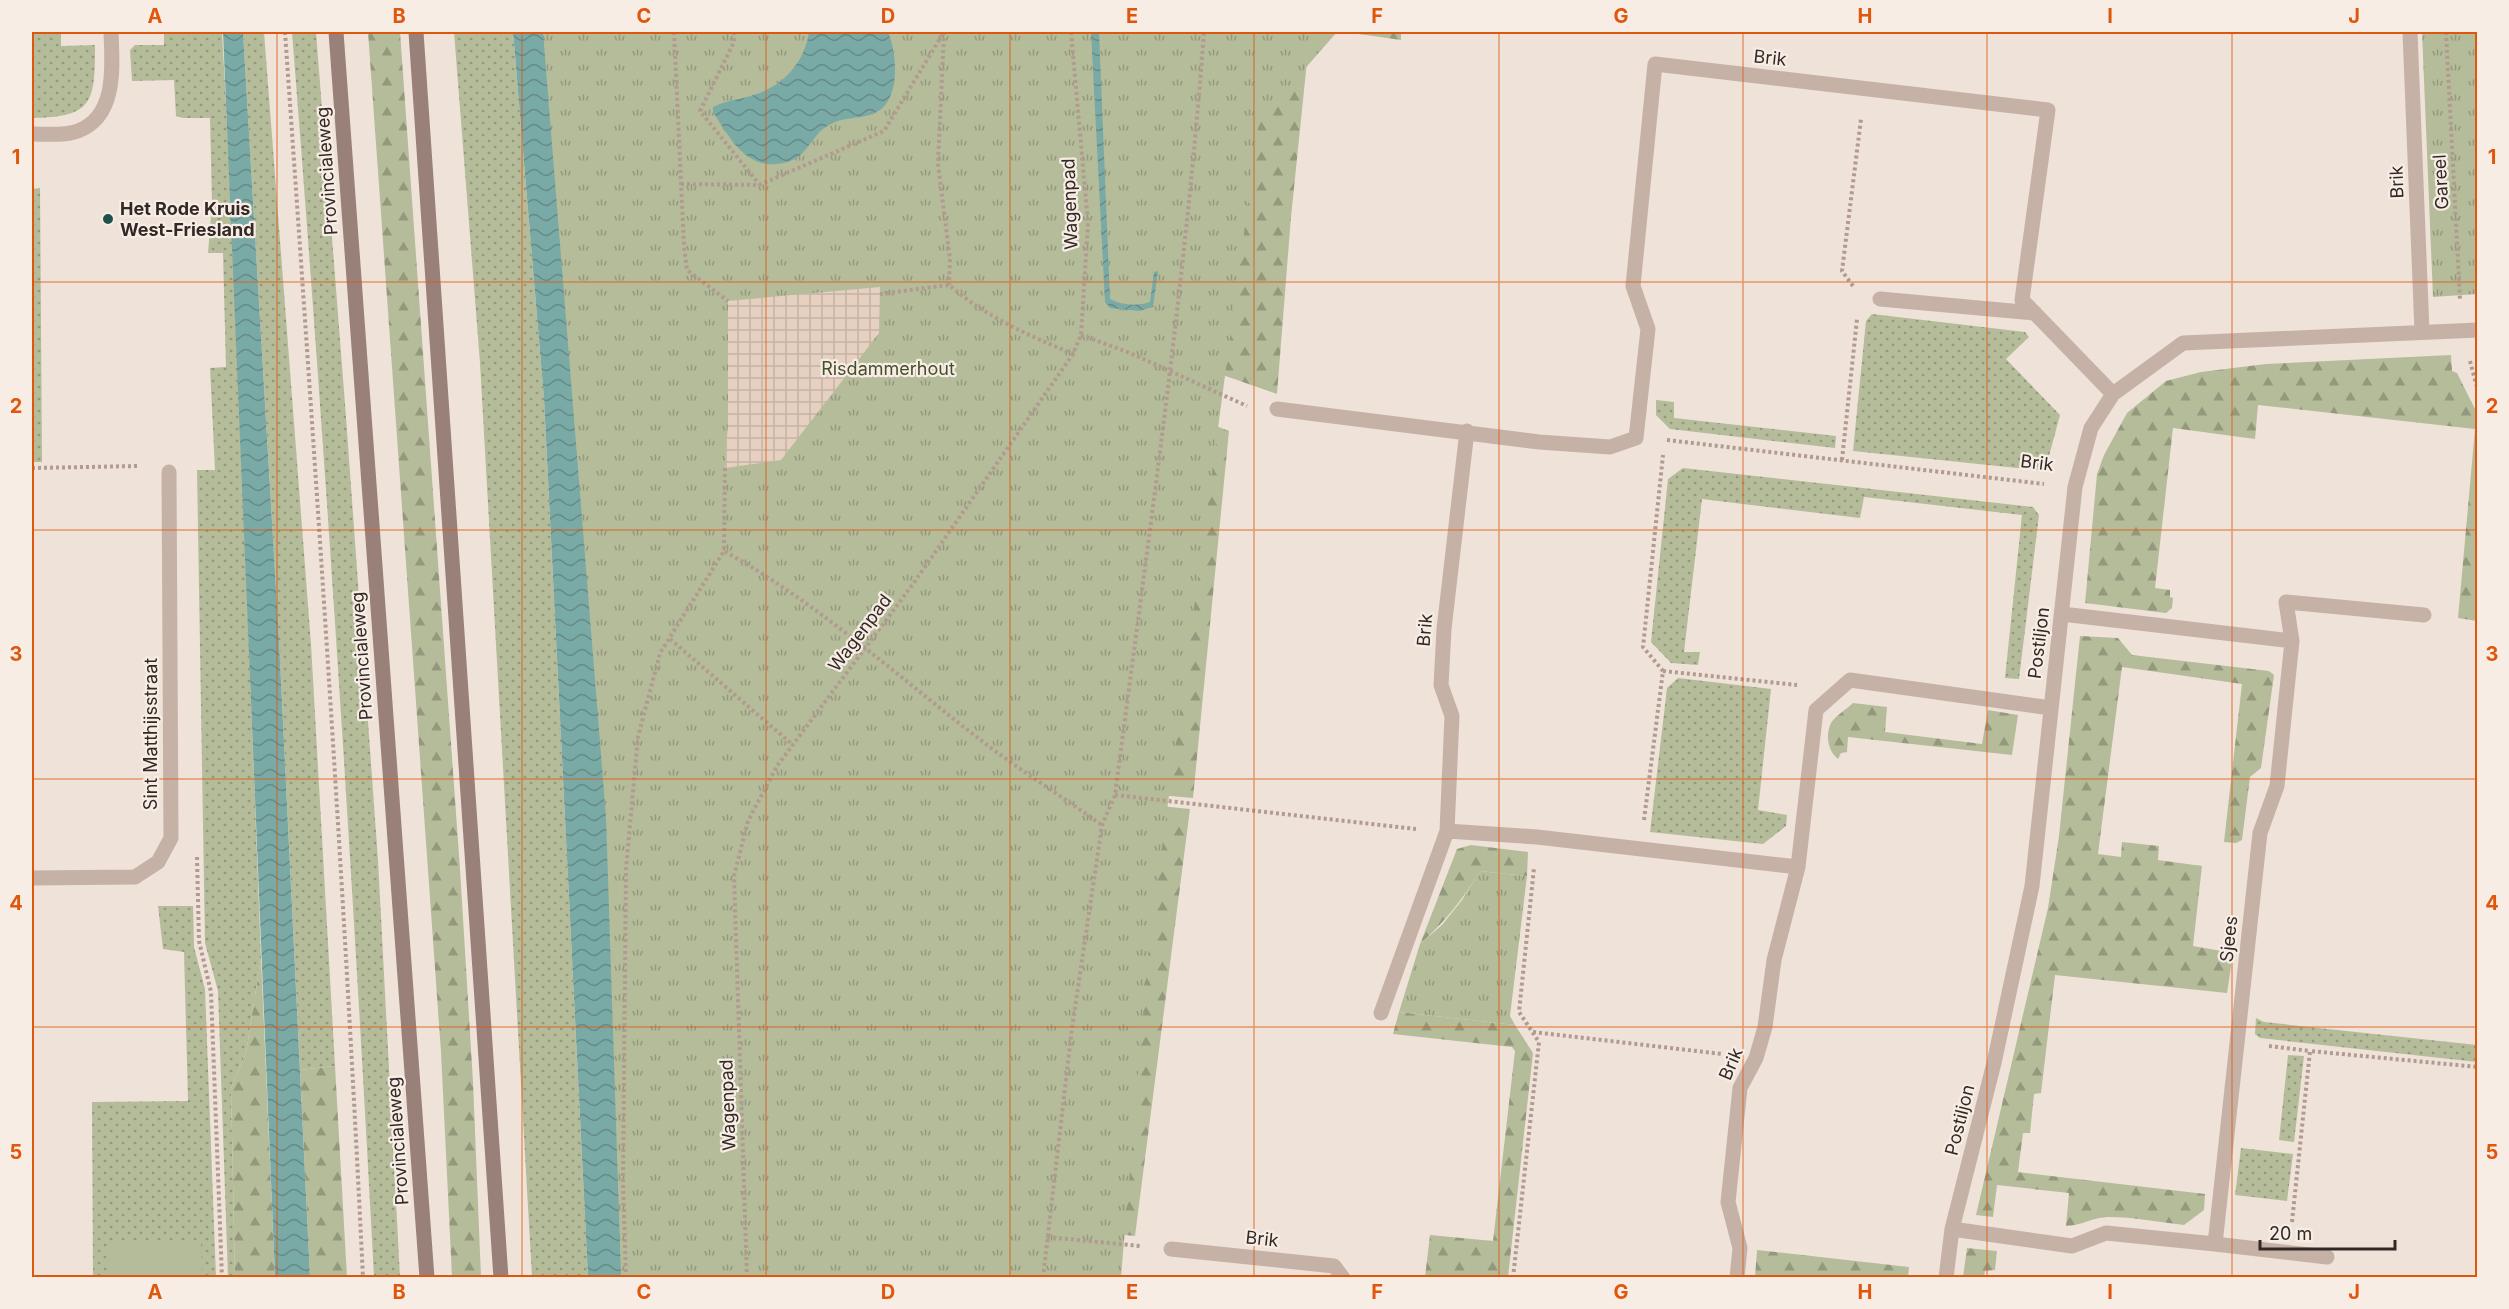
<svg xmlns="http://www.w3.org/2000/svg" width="2509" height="1309" viewBox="0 0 2509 1309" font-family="Inter,sans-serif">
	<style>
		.grass { fill: url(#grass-dots) }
		.forest { fill: url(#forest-firs) }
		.park { fill: url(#park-tufts) }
		.pitch { fill: #b5bc9a }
		.plaza { fill: url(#plaza-grid) }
		.water { fill: url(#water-waves) }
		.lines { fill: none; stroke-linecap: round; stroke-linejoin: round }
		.path { stroke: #b19b90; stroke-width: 4; stroke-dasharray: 3 3; stroke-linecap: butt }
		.lane { stroke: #c6b1a6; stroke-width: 15 }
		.street { stroke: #c6b1a6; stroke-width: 15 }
		.secondary { stroke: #998078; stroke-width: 15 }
		.grid { fill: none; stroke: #df570d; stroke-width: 1.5; stroke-opacity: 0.55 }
		.poi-dot { fill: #1f504e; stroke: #f7ede5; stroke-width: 2 }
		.labels { text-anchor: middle; stroke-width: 4.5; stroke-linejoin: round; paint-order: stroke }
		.street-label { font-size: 18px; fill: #322926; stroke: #f7ede5 }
		.poi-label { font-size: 18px; font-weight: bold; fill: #322926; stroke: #f7ede5; text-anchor: start }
		.park-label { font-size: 18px; fill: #464f2c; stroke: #f7ede5 }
		.neatline { fill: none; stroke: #df570d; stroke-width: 2 }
		.grid-label { font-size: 20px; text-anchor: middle; font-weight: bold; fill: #df570d }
	</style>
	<defs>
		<pattern id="grass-dots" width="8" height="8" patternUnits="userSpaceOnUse" patternTransform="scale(1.5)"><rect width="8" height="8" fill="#b5bc9a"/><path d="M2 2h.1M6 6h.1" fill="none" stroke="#94997d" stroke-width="1.8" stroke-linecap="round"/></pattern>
		<pattern id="forest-firs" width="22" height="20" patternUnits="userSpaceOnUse" patternTransform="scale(1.5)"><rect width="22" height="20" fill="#b5bc9a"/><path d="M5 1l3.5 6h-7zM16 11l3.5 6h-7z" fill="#94997d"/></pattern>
		<pattern id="park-tufts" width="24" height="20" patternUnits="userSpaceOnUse" patternTransform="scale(1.5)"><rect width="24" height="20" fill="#b5bc9a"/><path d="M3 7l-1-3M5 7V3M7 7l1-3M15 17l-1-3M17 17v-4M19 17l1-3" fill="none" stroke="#94997d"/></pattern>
		<pattern id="plaza-grid" width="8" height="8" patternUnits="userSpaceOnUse" patternTransform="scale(1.5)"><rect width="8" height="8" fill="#e6d1c1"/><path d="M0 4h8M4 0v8" fill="none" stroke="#c6b3a6"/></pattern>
		<pattern id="water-waves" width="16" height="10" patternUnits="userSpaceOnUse" patternTransform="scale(1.5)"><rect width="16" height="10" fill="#7aaaa6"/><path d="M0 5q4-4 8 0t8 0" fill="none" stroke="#658a87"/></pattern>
	</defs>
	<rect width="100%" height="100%" fill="#efe2d9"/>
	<!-- grass -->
	<path class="grass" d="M 32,32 L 61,32 L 61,46 L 95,45 C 95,103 93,117 32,118 Z
		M 164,32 L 222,32 L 233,232 L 261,958 L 246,1053 L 231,1088 L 235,1277 L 228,1277 L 218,991 L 205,943 L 197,470 L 215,470 L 210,368 L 226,367 L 223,253 L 208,253 L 212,204 L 210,118 L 183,118 L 176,116 L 174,80 L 132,81 L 130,50 L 135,45 L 164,45 Z
		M 243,32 L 264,32 L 311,644 L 335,1066 L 300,1070 L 279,640 Z
		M 292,32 L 316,32 L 346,417 L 378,860 L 400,1277 L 374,1277 C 352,862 325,447 292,32 Z
		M 454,32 L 513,32 L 544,399 L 588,1277 L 532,1277 L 480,363 Z
		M 40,188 L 42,462 L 32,462 L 32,189 Z
		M 1872,314 L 2025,332 L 2029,337 L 2006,359 L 2060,415 L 2045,471 L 1853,451 L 1866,321 Z
		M 1656,400 L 1674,402 L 1674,418 L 1836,436 L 1835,448 L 1670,429 L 1656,415 Z
		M 1683,468 L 2033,507 L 2039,515 L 2019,679 L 2005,678 L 2022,515 L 1864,497 L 1860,518 L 1702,499 L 1684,652 L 1700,652 L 1698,665 L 1671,663 L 1651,642 L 1668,479 Z
		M 1678,678 L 1771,689 L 1758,810 L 1787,815 L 1786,826 L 1763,844 L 1650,832 L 1667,688 Z
		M 158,906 L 193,906 L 194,947 L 205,989 L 216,1277 L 93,1277 L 92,1102 L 188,1101 L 184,952 L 163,949 Z
		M 2256,1018 L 2264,1022 L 2477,1045 L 2477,1062 L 2260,1038 L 2255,1034 Z
		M 2288,1055 L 2304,1056 L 2294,1142 L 2279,1140 Z
		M 2241,1148 L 2293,1154 L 2287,1201 L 2235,1195 Z"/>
	<!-- forest -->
	<path class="forest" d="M 368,32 L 400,32 L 460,869 L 473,1082 L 481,1277 L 452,1277 L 441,1052 Z
		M 1208,32 L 1310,32 L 1291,217 L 1277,394 L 1217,373 Z
		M 1345,32 L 1401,32 L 1401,40 Z
		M 2451,355 L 2452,371 L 2457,373 L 2477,413 L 2477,621 L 2458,618 L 2475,429 L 2258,405 L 2255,439 L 2173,428 L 2155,588 L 2170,590 L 2170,597 L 2173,598 L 2172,608 L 2166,613 L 2085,603 L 2097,474 L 2104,455 L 2127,413 L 2166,381 L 2201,372 L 2266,364 Z
		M 1216,426 L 1229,431 L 1193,798 L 1136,793 Z
		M 2080,636 L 2118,638 L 2132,655 L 2269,671 L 2274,675 L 2261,768 L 2250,777 L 2242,840 L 2236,843 L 2224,842 L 2242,684 L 2122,667 L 2098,854 L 2121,857 L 2122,842 L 2159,846 L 2158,860 L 2202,866 L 2193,946 L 2233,953 L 2227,993 L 2055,975 L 2041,1093 L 2034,1094 L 2030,1133 L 2023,1133 L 2018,1172 L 2205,1194 L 2204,1210 L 2184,1225 C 2159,1222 2133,1217 2108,1217 C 2093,1217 2081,1226 2066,1226 L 2069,1193 L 1997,1185 L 1993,1217 L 1976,1215 L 2048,908 L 2059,836 Z
		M 1853,703 L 1887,707 L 1885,732 L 1982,744 L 1988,710 L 2018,715 L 2012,755 L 1848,737 L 1847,752 L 1841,753 L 1838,759 C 1828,751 1825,736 1831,723 C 1835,716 1847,709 1853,703 Z
		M 1120,802 L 1190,809 L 1135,1236 L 1056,1228 Z
		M 1471,845 L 1528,852 L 1527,876 L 1480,871 C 1463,899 1445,922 1420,944 L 1457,849 Z
		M 261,958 L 275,1277 L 235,1277 L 231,1088 L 246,1053 Z
		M 1399,1012 L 1515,1025 L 1533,1053 L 1508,1277 L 1425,1277 L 1430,1235 L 1493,1241 L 1515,1051 L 1512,1047 L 1393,1034 Z
		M 335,1066 L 347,1277 L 310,1277 L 300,1070 Z
		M 1967,1248 L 1997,1251 L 1995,1270 L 1985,1271 L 1984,1277 L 1963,1277 Z
		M 1757,1250 L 1909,1267 L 1908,1277 L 1755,1277 Z"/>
	<!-- park -->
	<path class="park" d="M 529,32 L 1337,32 L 1259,121 L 1149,945 L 1121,1277 L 604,1277 Z
		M 2422,32 L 2477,32 L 2477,294 L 2433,297 Z
		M 1480,871 L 1527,876 L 1510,1016 L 1515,1025 L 1399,1012 L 1420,944 L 1442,925 L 1462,900 Z"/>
	<!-- pitch -->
	<path class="pitch" d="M 201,1240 L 202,1277 L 108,1277 L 107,1242 Z"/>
	<!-- plaza -->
	<path class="plaza" d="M 880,287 L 879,333 L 781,460 L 725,468 L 728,423 L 728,301 Z"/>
	<!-- water -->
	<path class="water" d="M 223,32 L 243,32 L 279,640 L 310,1277 L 275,1277 Z
		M 513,32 L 543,32 L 606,817 L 621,1277 L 588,1277 L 544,399 Z
		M 809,32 L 888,32 C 897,53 902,103 873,114 C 859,119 842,117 829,125 C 815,132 811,147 798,157 C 791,162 784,163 776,164 C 744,167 728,135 713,112 L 713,107 C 729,99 746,99 762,92 C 788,81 805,59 809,32 Z
		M 1091,32 L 1099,32 L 1110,299 C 1123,306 1137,306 1150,302 L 1154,272 L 1158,271 L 1153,307 L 1139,311 L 1110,308 L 1105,302 Z"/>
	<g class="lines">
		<!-- path -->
		<path class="path" d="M 285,32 C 314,447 343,862 363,1278
			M 674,32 L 684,246 L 687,270 L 728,301
			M 734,32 L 734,42 L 700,111 L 759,184
			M 944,32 L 938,164 L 950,259 L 949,285
			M 2446,32 L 2460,300
			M 681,184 L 759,185 L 884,131 L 944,32
			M 1853,286 L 1842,271 L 1861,119
			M 880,294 L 949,285 C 986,317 1028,335 1073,354
			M 1081,335 L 1130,353 L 1247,406
			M 2470,361 L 2478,391
			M 1667,440 L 2044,484
			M 1842,460 L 1857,319
			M 32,468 L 139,466
			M 725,468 L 724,551 C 816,602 895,674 978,738 C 1018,769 1061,796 1102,825
			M 670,639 L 793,745
			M 1663,671 L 1797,685
			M 1115,795 L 1416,829
			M 1644,820 L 1663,671 L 1643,647 L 1663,455
			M 197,857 L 199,941 L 211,992 L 222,1278
			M 1533,1032 L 1722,1054
			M 2269,1046 L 2310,1051
			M 2292,1222 L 2310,1051 L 2478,1067
			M 1047,1237 L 1140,1246
			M 626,1278 L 623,1182 L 626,869 L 638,737 L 660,653 L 724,551
			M 747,1278 L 734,876 L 748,821 L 777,766 L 913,584 L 1073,354 L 1081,335 L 1088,223 L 1071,32
			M 1043,1278 L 1072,1028 L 1102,825 L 1115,795 C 1148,541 1185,287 1204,32
			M 1513,1278 L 1539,1042 L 1519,1012 L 1534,868"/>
		<!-- lane -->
		<path class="lane" d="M 32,134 C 46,134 64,136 78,131 C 118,116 112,64 111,32"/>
		<!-- street -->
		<path class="street" d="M 2410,32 L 2422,332
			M 1880,299 L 2035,313
			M 1277,409 L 1539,442 L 1610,447 L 1636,438 L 1648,329 L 1633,286 L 1655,64 L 2048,110 L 2022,300 L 2113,394
			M 1467,431 L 1444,629 L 1441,685 L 1452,716 L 1447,831 L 1537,837 L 1798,867
			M 2062,614 L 2292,641
			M 32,878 L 135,877 L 158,862 L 171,838 L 169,472
			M 1381,1013 L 1447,831
			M 1952,1229 L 2072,1246 L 2106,1233 L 2215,1244 L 2260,833 L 2277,786 L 2292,641 L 2286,602 L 2424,615
			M 2215,1244 L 2327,1257
			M 1171,1249 L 1334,1266 L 1343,1278
			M 1737,1278 L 1740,1248 L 1728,1202 L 1740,1088 L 1756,1058 L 1765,1027 L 1774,960 L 1798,867 L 1816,710 L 1850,680 L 2051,708
			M 1946,1278 L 1952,1229 L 1994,1063 L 2032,886 L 2075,487 L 2091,428 L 2113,394 L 2183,343 L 2478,330"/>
		<!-- secondary -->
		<path class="secondary" d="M 336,32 L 427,1278
			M 416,32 L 501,1278"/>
	</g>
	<!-- grid -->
	<path class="grid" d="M 277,32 L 277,1278M 522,32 L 522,1278M 766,32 L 766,1278M 1010,32 L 1010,1278M 1254,32 L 1254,1278M 1499,32 L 1499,1278M 1743,32 L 1743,1278M 1987,32 L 1987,1278M 2232,32 L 2232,1278M 32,282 L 2478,282M 32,530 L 2478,530M 32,779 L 2478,779M 32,1027 L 2478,1027"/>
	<!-- markers -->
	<circle class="poi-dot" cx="108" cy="219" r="6"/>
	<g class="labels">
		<!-- street labels -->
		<g class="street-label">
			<text transform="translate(1770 58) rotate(6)" y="6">Brik</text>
			<text transform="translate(327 171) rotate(-94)" y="6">Provincialeweg</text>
			<text transform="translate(2397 182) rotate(-92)" y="6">Brik</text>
			<text transform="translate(2441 182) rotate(-93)" y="6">Gareel</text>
			<text transform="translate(1070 204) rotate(-92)" y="6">Wagenpad</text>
			<text transform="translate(2037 463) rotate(7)" y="6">Brik</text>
			<text transform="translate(1425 630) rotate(-85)" y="6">Brik</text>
			<text transform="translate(860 633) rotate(-53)" y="6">Wagenpad</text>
			<text transform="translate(2039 643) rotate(-83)" y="6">Postiljon</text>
			<text transform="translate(362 656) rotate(-94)" y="6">Provincialeweg</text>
			<text transform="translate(151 734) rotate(-90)" y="6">Sint Matthijsstraat</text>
			<text transform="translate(2229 939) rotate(-84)" y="6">Sjees</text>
			<text transform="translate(1731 1064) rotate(-67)" y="6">Brik</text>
			<text transform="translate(728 1105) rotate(-92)" y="6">Wagenpad</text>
			<text transform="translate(1960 1120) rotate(-76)" y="6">Postiljon</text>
			<text transform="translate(398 1141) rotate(-94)" y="6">Provincialeweg</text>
			<text transform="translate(1262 1239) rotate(6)" y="6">Brik</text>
		</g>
		<!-- poi labels -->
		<g class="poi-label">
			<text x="120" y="215">Het Rode Kruis<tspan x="120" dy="21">West-Friesland</tspan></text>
		</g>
		<!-- park labels -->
		<g class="park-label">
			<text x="888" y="375">Risdammerhout</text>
		</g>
	</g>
	<!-- border -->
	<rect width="2509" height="1309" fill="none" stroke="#f7ede5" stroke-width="66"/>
	<!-- scale -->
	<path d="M2260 1240v9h135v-9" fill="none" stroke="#322926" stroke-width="3"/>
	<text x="2269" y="1240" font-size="18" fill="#322926" stroke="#f7ede5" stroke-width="4.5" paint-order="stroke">20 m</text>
	<rect x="33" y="33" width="2443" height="1243" class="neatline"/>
	<g class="grid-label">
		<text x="155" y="23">A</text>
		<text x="399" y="23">B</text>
		<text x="644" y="23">C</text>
		<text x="888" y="23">D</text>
		<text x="1132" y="23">E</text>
		<text x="1377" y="23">F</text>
		<text x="1621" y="23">G</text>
		<text x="1865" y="23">H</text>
		<text x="2110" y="23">I</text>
		<text x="2354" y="23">J</text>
		<text x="16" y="164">1</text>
		<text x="2492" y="164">1</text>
		<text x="16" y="413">2</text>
		<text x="2492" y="413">2</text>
		<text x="16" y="661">3</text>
		<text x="2492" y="661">3</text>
		<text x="16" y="910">4</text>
		<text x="2492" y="910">4</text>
		<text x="16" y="1159">5</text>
		<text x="2492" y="1159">5</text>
		<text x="155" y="1299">A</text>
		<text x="399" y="1299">B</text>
		<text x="644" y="1299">C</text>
		<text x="888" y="1299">D</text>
		<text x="1132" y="1299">E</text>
		<text x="1377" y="1299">F</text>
		<text x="1621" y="1299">G</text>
		<text x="1865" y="1299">H</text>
		<text x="2110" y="1299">I</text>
		<text x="2354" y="1299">J</text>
	</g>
</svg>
